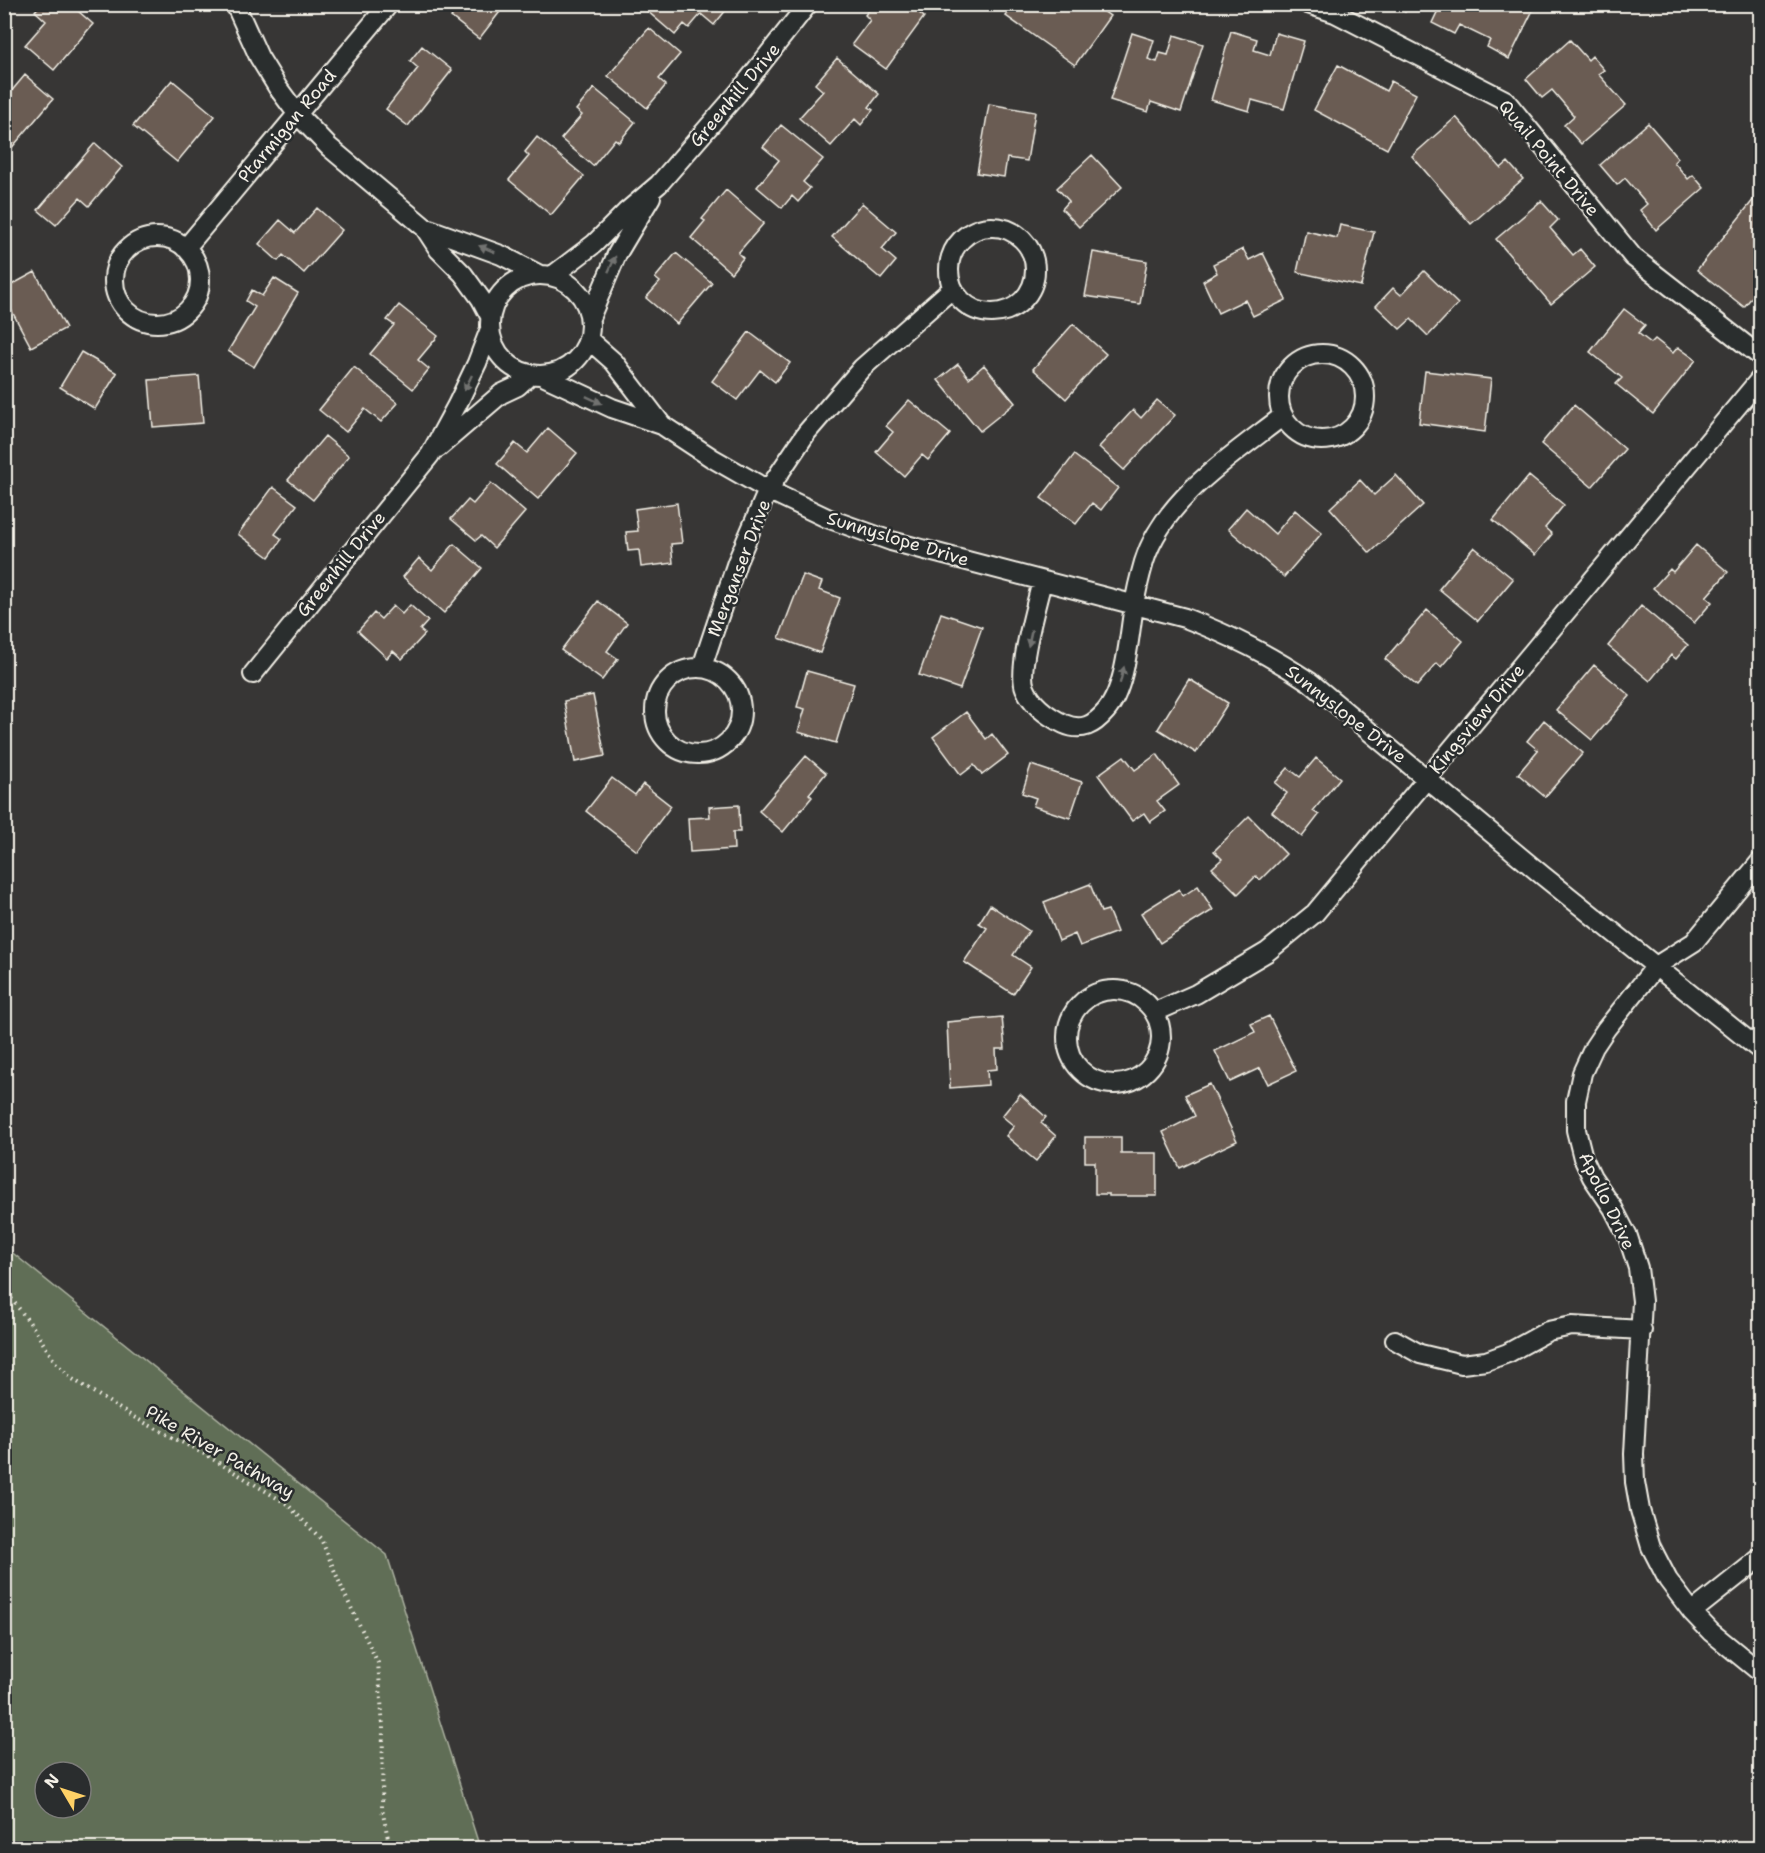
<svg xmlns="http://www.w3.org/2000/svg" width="1765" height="1853" viewBox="0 0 1765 1853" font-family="'Shantell Sans',sans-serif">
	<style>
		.green { fill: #616e56; stroke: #aab09f; stroke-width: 1.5; fill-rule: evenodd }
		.building { fill: #6b5c52; stroke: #f4f1e8; stroke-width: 1.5 }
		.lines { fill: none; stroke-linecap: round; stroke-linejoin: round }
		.street-casing { stroke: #f4f1e8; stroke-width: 22 }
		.path { stroke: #f4f1e8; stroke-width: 4; stroke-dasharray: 1.5 4.5; stroke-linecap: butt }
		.street { stroke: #2a2d2e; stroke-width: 18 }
		.oneway { fill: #71726f }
		.labels { text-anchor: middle; stroke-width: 5; stroke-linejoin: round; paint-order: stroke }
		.street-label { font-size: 18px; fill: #f4f1e8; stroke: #2a2d2e }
	</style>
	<rect width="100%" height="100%" fill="#373635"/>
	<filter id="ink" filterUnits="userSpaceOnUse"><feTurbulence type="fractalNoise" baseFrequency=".0167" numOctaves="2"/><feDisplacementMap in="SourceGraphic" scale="12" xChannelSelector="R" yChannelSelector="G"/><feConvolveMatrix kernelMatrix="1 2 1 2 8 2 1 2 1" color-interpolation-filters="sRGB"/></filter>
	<g filter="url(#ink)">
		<!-- green -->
		<path class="green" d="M 4,1246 L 387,1555 L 480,1848 L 5,1848 ZM 45,1772 L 81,1772 L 81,1808 L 45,1808 Z"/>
		<!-- building -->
		<path class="building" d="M 41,4 L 70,4 L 93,24 L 54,70 L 25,45 L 46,21 L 35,11 Z
			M 461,4 L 506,4 L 479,39 L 451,17 Z
			M 650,4 L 731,4 L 714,25 L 701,14 L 689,28 L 684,24 L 675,35 L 646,10 Z
			M 873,4 L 908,4 L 924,17 L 886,69 L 852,44 L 870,20 L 865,15 Z
			M 1014,4 L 1074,4 L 1083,11 L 1087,4 L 1093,4 L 1110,16 L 1075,65 L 1006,16 Z
			M 1391,4 L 1409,4 L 1405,12 Z
			M 1441,4 L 1526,4 L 1534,8 L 1509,59 L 1487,47 L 1490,40 L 1459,25 L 1454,34 L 1432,23 Z
			M 649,28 L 680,54 L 659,79 L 666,85 L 647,108 L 608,76 Z
			M 1231,31 L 1257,39 L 1254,50 L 1270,55 L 1276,33 L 1304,41 L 1284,109 L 1252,100 L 1249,111 L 1211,100 Z
			M 1132,33 L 1154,40 L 1148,59 L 1157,62 L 1160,53 L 1168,55 L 1174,35 L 1203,44 L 1181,112 L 1151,102 L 1148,112 L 1110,100 Z
			M 1570,40 L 1588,60 L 1592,56 L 1604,70 L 1598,74 L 1626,105 L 1581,144 L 1564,125 L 1574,116 L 1552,90 L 1542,98 L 1526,79 Z
			M 422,46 L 452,70 L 408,126 L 386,109 L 418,68 L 410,61 Z
			M 837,58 L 879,94 L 869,107 L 873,110 L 861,125 L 855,119 L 831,146 L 799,118 L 823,91 L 815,84 Z
			M 1338,65 L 1386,91 L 1391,81 L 1416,94 L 1387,149 L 1314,110 Z
			M 25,75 L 53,99 L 4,157 L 4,100 Z
			M 172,80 L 215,116 L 177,162 L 133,126 Z
			M 594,88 L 635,122 L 619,142 L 615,139 L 593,166 L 561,139 L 582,115 L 576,110 Z
			M 989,104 L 1035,112 L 1027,161 L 1007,158 L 1004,177 L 977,173 Z
			M 1456,117 L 1501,168 L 1508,162 L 1523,179 L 1471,224 L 1412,156 Z
			M 1648,123 L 1678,158 L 1674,162 L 1688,179 L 1693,175 L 1704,188 L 1656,230 L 1640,210 L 1647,204 L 1625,178 L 1617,185 L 1600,165 Z
			M 781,125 L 823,159 L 803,182 L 810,188 L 798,202 L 792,196 L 782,208 L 757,187 L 779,160 L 763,147 Z
			M 537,137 L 584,176 L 551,215 L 509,180 L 529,156 L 525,152 Z
			M 95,143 L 122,167 L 89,206 L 80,198 L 56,225 L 38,210 Z
			M 1092,155 L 1122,187 L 1079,227 L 1062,209 L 1069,201 L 1057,188 Z
			M 726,190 L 764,223 L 738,253 L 743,258 L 731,273 L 691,238 L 705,221 L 702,219 Z
			M 1754,199 L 1760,203 L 1760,267 L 1751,279 L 1760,287 L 1744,307 L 1697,270 Z
			M 1541,201 L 1558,220 L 1550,228 L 1573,255 L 1580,249 L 1595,267 L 1551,304 L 1496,239 Z
			M 862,203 L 896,232 L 882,249 L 896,261 L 881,279 L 832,237 Z
			M 317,208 L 342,230 L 304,273 L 283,255 L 278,261 L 259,244 L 280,220 L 295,233 Z
			M 1340,225 L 1374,232 L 1361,286 L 1297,272 L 1306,231 L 1337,238 Z
			M 1243,249 L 1249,260 L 1263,253 L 1286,300 L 1253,316 L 1245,300 L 1218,313 L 1203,281 L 1217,273 L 1213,264 Z
			M 1093,252 L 1147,261 L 1140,304 L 1085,296 Z
			M 676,253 L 712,283 L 677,324 L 646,298 L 660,282 L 655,278 Z
			M 1424,271 L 1458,304 L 1428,336 L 1411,319 L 1400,329 L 1376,306 L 1393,288 L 1401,295 Z
			M 35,272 L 66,328 L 31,347 L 8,304 L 4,306 L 4,289 Z
			M 274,278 L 298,293 L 254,367 L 228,351 L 255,307 L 246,301 L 252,290 L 262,296 Z
			M 399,305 L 438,336 L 418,360 L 429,369 L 413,389 L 370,354 L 394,325 L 387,320 Z
			M 1624,309 L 1645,325 L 1638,333 L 1651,343 L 1655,339 L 1673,353 L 1678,347 L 1696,360 L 1653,414 L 1616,384 L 1622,378 L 1590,352 Z
			M 1073,324 L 1106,354 L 1066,399 L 1033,369 Z
			M 749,332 L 790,363 L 775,382 L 760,370 L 737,400 L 712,381 Z
			M 81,352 L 117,373 L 95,409 L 60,387 Z
			M 958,364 L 969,378 L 984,365 L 1015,403 L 980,431 L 938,380 Z
			M 354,367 L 398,403 L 381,422 L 365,409 L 346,432 L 319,410 Z
			M 1425,371 L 1491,379 L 1485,432 L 1419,423 Z
			M 199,376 L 203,423 L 153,427 L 149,380 Z
			M 909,400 L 950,434 L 928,460 L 922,455 L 904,476 L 876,452 L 893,432 L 886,426 Z
			M 1157,400 L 1175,415 L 1124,470 L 1099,447 L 1133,410 L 1141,418 Z
			M 1574,405 L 1625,449 L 1592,487 L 1541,444 Z
			M 548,428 L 577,453 L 538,499 L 497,464 L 515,443 L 527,453 Z
			M 325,436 L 349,456 L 313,500 L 288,480 Z
			M 1074,455 L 1118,488 L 1101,510 L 1092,503 L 1076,524 L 1041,498 Z
			M 1396,475 L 1423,505 L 1370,553 L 1330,508 L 1360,480 L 1374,495 Z
			M 1529,476 L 1564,505 L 1545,528 L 1552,534 L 1535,555 L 1493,520 Z
			M 491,483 L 525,512 L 494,548 L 481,536 L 476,540 L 451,519 L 468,500 L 473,504 Z
			M 273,487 L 297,505 L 275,534 L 282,539 L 269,557 L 238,534 Z
			M 677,503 L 682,543 L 671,544 L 673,563 L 641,567 L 639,550 L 628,551 L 626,532 L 638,531 L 635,509 Z
			M 1246,508 L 1275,534 L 1295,510 L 1322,533 L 1284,577 L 1228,529 Z
			M 454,544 L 482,568 L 444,613 L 403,577 L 419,558 L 432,570 Z
			M 1696,545 L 1728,572 L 1706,597 L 1712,602 L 1694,623 L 1653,588 L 1670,569 L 1673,572 Z
			M 1474,547 L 1513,579 L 1478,621 L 1439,589 Z
			M 803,575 L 822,582 L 819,590 L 840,598 L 820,653 L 779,638 Z
			M 598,601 L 627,623 L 607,651 L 618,659 L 602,680 L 561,650 Z
			M 410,605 L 428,621 L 420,630 L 425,634 L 402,659 L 393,651 L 387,658 L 358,631 L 374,613 L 381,619 L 393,606 L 402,614 Z
			M 1641,606 L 1688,645 L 1676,659 L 1671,655 L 1650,681 L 1608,646 Z
			M 1427,610 L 1463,641 L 1441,667 L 1437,663 L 1417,686 L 1385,659 Z
			M 941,613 L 982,627 L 960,689 L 919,675 Z
			M 1594,665 L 1630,696 L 1592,740 L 1556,710 Z
			M 807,671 L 854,684 L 836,743 L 798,732 L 805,709 L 797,707 Z
			M 1189,679 L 1228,703 L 1196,753 L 1158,729 Z
			M 593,695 L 605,756 L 575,762 L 564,701 Z
			M 966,712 L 986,739 L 992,734 L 1008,755 L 982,775 L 974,765 L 961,775 L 933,737 Z
			M 1544,720 L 1583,753 L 1545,797 L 1518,774 L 1538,750 L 1527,741 Z
			M 1157,754 L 1179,785 L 1157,801 L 1165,811 L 1150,822 L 1144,813 L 1132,821 L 1098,775 L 1124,756 L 1135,770 Z
			M 806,756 L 826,773 L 809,794 L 812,797 L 783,832 L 759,811 Z
			M 1316,758 L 1340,778 L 1313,811 L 1319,815 L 1302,837 L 1272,812 L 1287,793 L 1275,783 L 1288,768 L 1300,777 Z
			M 1031,765 L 1082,782 L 1070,818 L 1033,806 L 1036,798 L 1022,793 Z
			M 612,778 L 635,795 L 643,784 L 671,806 L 637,851 L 586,811 Z
			M 739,805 L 740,832 L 733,832 L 734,849 L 690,852 L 688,818 L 710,817 L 709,807 Z
			M 1249,816 L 1286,854 L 1260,880 L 1256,876 L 1238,894 L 1212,868 L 1222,859 L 1214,851 Z
			M 1090,884 L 1101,912 L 1108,910 L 1117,932 L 1080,946 L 1075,934 L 1059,941 L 1044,902 Z
			M 1198,886 L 1213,910 L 1160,943 L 1141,913 L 1179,889 L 1183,896 Z
			M 990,905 L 1029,931 L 1013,955 L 1031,967 L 1013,994 L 964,962 L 987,928 L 979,923 Z
			M 1269,1016 L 1296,1071 L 1268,1084 L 1260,1068 L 1230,1082 L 1215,1051 L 1255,1032 L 1251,1024 Z
			M 1002,1017 L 1005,1049 L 996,1049 L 997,1069 L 987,1070 L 988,1085 L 950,1088 L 947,1022 Z
			M 1210,1084 L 1237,1141 L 1180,1168 L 1163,1132 L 1195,1116 L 1185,1095 Z
			M 1020,1094 L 1046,1117 L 1041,1123 L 1056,1136 L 1036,1161 L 1006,1136 L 1014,1126 L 1002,1116 Z
			M 1085,1137 L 1121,1137 L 1121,1153 L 1157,1153 L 1157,1196 L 1109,1196 L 1109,1194 L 1095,1194 L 1095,1162 L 1085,1162 Z"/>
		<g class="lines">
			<defs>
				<path id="street" d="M 235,4 L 259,57 L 278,88 L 298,115 L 329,147 L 424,227 L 439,250 L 463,274 L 481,299 L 490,316
					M 1308,4 L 1335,13 L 1505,100 L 1633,257 L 1760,356
					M 424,227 L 501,255 L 540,275
					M949 270a43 43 0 1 1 86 0a43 43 0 1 1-86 0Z
					M114 280a43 43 0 1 1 86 0a43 43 0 1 1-86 0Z
					M 184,247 L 190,243 L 389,4
					M490 325a50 50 0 1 1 100 0a50 50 0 1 1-100 0Z
					M 552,276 L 594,244 L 626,212 L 659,184 L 738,93 L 808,4
					M 590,318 L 617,254 L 651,197
					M 588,339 L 614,362 L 662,425
					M1279 397a43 43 0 1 1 86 0a43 43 0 1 1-86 0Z
					M 541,375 L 612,408 L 662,425 L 712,458 L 768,490 L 827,518 L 891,541 L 1185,618 C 1232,636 1268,654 1310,682 L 1542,875 L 1760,1050
					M 438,448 L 501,394 L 518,386 L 531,374
					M 1042,581 C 1037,603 1017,669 1025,688 C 1032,705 1047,716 1064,724 C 1082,732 1094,725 1106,711 C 1126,689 1129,635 1134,606 C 1136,592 1140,576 1144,562 C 1163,499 1234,454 1283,416
					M 702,667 L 737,562 L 768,490 L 807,432 L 862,368 L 953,288
					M655 711a43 43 0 1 1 86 0a43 43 0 1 1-86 0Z
					M 253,674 L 430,455 L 457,405 L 477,363 L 490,329
					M 1760,862 L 1694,942 L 1656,966 L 1606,1029 L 1594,1047 L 1582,1073 L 1576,1101 L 1576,1130 L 1583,1158 L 1592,1177 L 1613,1208 L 1628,1237 L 1638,1268 L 1642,1301 L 1634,1454 L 1635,1482 L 1640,1510 L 1651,1547 L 1668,1580 L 1692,1612 L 1711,1632 L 1760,1672
					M1067 1037a47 47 0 1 1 94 0a47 47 0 1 1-94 0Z
					M 1155,1012 L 1196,994 L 1267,952 L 1315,913 L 1760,379
					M 1395,1340 L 1420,1354 L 1462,1364 L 1486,1361 L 1508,1353 L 1548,1331 L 1572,1326 L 1642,1330
					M 1692,1612 L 1760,1558"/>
			</defs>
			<!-- street casing -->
			<use href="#street" class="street-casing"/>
			<!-- path -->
			<path class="path" d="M 4,1289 L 33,1327 L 55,1362 L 71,1378 L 128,1414 L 206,1455 L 287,1504 L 321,1539 L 344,1593 L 378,1663 L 383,1726 L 382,1809 L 390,1848"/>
			<!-- street -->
			<use href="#street" class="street"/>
		</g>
		<!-- one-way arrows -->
		<defs><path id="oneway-solid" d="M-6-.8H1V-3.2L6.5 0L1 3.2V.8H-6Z" transform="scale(1.5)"/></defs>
		<g class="oneway">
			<use href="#oneway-solid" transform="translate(487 249) rotate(-158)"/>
			<use href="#oneway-solid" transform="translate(612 264) rotate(-65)"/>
			<use href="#oneway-solid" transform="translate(468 383) rotate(116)"/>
			<use href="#oneway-solid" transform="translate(594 400) rotate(25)"/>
			<use href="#oneway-solid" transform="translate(1030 638) rotate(102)"/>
			<use href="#oneway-solid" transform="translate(1122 675) rotate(-76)"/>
		</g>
	</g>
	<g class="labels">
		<!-- street labels -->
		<g class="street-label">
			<text transform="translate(735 95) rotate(-50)" y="6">Greenhill Drive</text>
			<text transform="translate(287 126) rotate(-50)" y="6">Ptarmigan Road</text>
			<text transform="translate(1549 158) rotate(50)" y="6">Quail Point Drive</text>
			<text transform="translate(898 539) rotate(17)" y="6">Sunnyslope Drive</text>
			<text transform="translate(341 564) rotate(-51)" y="6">Greenhill Drive</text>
			<text transform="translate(739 568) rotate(-69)" y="6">Merganser Drive</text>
			<text transform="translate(1346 714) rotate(38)" y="6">Sunnyslope Drive</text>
			<text transform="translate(1477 719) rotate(-50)" y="6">Kingsview Drive</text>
			<text transform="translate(1607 1201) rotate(64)" y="6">Apollo Drive</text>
			<text transform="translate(220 1452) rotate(30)" y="6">Pike River Pathway</text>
		</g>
	</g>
	<!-- margin -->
	<rect width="1765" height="1853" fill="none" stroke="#2a2d2e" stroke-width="24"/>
	<rect x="12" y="12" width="1741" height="1829" fill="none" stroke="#f4f1e8" stroke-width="2" filter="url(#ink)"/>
	<!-- north arrow -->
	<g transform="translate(63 1790) rotate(309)"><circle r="28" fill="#2a2d2e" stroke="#7b7b78" stroke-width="1.5"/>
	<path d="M0-4.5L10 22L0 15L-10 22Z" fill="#ffd166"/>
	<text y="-9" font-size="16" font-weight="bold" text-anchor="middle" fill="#f4f1e8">N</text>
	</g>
</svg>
